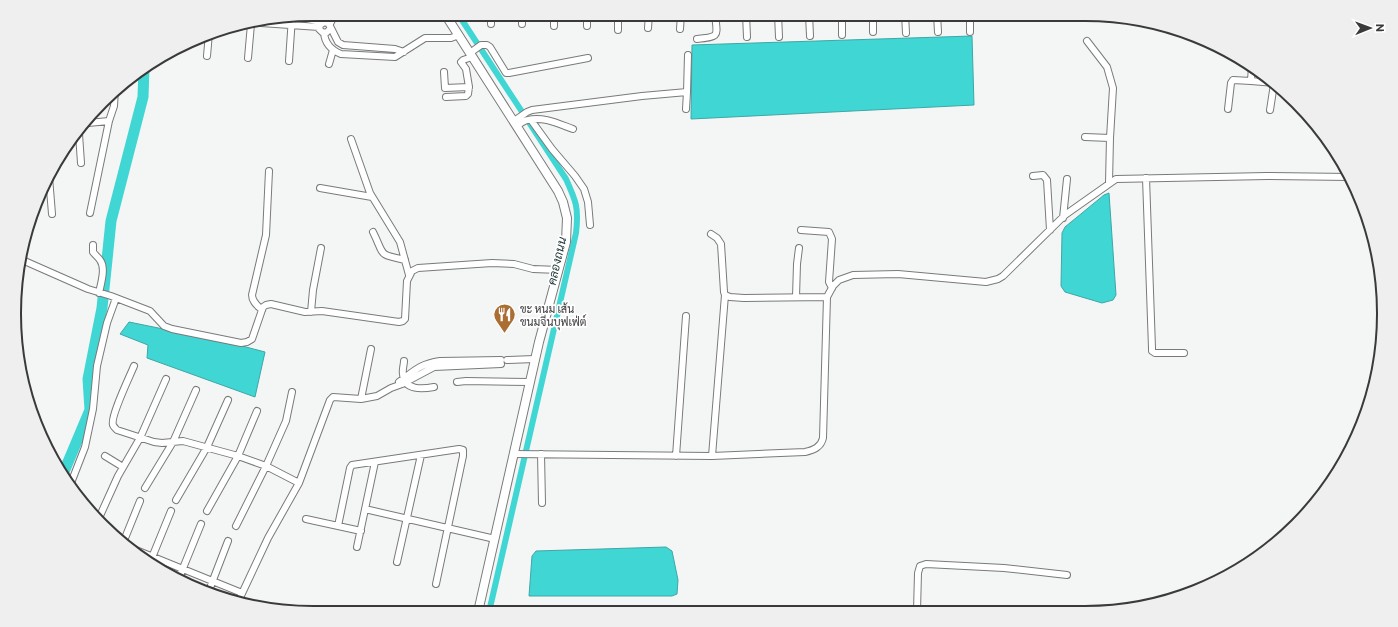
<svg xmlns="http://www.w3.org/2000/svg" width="1398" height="627" viewBox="0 0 1398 627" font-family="Commissioner,Sarabun,sans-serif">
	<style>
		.water { fill: #40d6d4; stroke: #3ea7a6 }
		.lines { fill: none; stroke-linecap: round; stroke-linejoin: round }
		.canal { stroke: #40d6d4; stroke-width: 6 }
		.river { stroke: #40d6d4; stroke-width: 11 }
		.street-casing { stroke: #787b79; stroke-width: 8 }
		.secondary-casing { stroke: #787b79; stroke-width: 10 }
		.street { stroke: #fff; stroke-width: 6 }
		.secondary { stroke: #fff; stroke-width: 8 }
		.labels { text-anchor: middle; stroke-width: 3.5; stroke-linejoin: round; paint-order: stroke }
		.poi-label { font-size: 11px; fill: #393a39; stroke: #fff; text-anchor: start }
		.water-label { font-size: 12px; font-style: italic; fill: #223a3a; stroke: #fff }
		.rim { fill: none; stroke: #393a39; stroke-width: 2 }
	</style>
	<rect width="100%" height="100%" fill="#f3f6f4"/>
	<!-- water -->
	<path class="water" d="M 972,36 L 974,105 L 691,119 L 692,45 Z
		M 1109,193 L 1116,295 L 1113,300 L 1102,303 L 1065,292 L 1061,286 L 1062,233 L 1065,227 L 1104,195 Z
		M 129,322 L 227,342 L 265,352 L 255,397 L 147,358 L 148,345 L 120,334 Z
		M 666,547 L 672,551 L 678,580 L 677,594 L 672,596 L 529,596 L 532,556 L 536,551 Z"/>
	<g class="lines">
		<!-- canal -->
		<path class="canal" d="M 458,14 L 566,179 C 576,201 579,208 576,233 L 489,612"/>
		<!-- river -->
		<path class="river" d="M 63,474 L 90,410 L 88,379 L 102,308 L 111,221 L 143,97 L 144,68"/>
		<defs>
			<path id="street" d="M 491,14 L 491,24
				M 746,14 L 747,37
				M 778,14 L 779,37
				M 809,14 L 810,36
				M 842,14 L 842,35
				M 873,14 L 873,32
				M 905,14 L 906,33
				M 937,14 L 938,32
				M 296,17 L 328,23 L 331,28 L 326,33 L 322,32 L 319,29 L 320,25 L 324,22
				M 261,23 L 319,27
				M 330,24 L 333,18 L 334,14
				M 522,24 L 522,14
				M 554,26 L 554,14
				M 587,26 L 587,14
				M 331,28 L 338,42 L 343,45 L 395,49 L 404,52
				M 648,28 L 649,14
				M 680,29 L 681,14
				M 618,30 L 618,14
				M 970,32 L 970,14
				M 324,33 C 325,44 331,50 341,54 L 395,57 L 425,38 L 451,38 L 459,35
				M 697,39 C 721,37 717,36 715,14
				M 1087,41 L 1107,67 L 1113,88 L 1110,138 L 1109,183
				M 470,53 L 481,45 L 487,45 L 490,47 L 506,73 L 509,73 L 588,58
				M 207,56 L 209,33
				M 248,58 L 251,24
				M 289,61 L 292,17
				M 329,64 L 333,50
				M 444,72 L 445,88 L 469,87 L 466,69 L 461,62 L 463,60 L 472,57
				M 1251,81 L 1274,83
				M 446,97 L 466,96 L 468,94 L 469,87
				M 686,109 L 687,92
				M 1228,109 L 1231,83 L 1233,80 L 1251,81 L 1252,66
				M 1270,110 L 1274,84
				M 531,120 L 552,149 L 575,176 L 584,189 L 588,202 L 590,225
				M 514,121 L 527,112 L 532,110 L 642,96 L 687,92 L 688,55
				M 88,123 L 109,121
				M 517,126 C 520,124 524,120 528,120 C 543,116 559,124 573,129
				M 79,134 L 81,163
				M 1085,137 L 1110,138
				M 351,139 L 370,193 L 400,242 L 409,275
				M 1033,176 L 1043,175 L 1047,180 L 1050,230
				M 49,177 L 52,214
				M 1146,178 L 1152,348 L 1152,351 L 1155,353 L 1184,353
				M 320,188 L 372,197
				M 90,213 L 109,121 L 114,106 L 115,89
				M 1063,218 L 1067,179
				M 801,230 L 829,232 L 832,239 L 829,282 L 832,288
				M 373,232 C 385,256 377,254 405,260
				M 711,234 L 717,238 L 721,244 L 724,292 L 725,295 L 730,297 L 744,298 L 827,297
				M 93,245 L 93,252 C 95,255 98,257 100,260 C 106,268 101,283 99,293
				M 20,259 L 88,289 L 111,296 L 150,311 L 164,326 L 172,329 L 241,343 L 247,342 L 252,339 L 263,307 L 266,305 L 271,304 L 305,312 L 322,311 L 399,322 L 403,321 L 405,319 L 407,281 L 412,271 L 418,268 L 492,263 L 514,264 L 533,269 L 559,270
				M 796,297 L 797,264 L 799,248
				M 262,310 C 258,306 252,302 252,295 L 266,235 L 269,171
				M 311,312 L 313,290 L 321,248
				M 507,360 L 535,359
				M 404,361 C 404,365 402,370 403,374 C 404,391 423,389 434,387
				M 134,366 C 130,376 110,417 113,425 C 113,426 117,430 117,430 L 154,442 L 162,443 L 183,441 L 238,456 L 266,466 L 299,483
				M 399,382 C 415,370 420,364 440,361 L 501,360
				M 457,382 L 466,381 L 530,382
				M 361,399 L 371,349
				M 513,454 L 712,456 L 805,452 C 814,450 821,447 823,438 L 827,297 L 833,286 L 839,280 L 853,275 L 898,274 L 986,282 L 998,279 L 1003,276 L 1065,215 L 1116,179 L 1267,176 L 1350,177
				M 541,454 L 542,503
				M 105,456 L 123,467
				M 676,456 L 686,316
				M 712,456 L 725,295
				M 71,483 L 85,447 L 93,409 L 97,366 L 107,323 L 116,298
				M 145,488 L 173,442 L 196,390
				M 176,500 L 207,447 L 228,400
				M 365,509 L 495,539
				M 207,511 L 238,456 L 257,411
				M 99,518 L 118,476 L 140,438 L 166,379
				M 306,519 L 361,531
				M 236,526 L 266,466 L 286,421 L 292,392
				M 338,526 L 350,468 L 352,465 L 459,449 L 463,450 L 463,456 L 436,584
				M 123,543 L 140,501
				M 357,547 L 375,462
				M 131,548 L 242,593
				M 151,560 L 171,511
				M 397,562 L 421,455
				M 179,578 L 201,524
				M 208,593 L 228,541
				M 238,602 L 268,538 L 299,483 L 330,400 L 333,397 L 361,399 L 377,396 L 391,388 L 402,384 L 434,367 L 501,364
				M 917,611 L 918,573 L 920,566 L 926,564 L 1004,568 L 1067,575"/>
			<path id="secondary" d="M 445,14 L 558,191 L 563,202 L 567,218 L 566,242 L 539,342 L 478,612"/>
		</defs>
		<!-- street casing -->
		<use href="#street" class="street-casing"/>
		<!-- secondary casing -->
		<use href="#secondary" class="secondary-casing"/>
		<!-- street -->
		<use href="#street" class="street"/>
		<!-- secondary -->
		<use href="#secondary" class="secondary"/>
	</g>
	<!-- icons -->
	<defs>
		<symbol id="restaurant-pin" viewBox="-11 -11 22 30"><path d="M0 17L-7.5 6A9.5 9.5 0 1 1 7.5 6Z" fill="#aa6d32" stroke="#fff"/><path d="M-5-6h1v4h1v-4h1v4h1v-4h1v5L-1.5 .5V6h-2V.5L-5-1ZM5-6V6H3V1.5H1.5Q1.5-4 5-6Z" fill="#fff"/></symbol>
	</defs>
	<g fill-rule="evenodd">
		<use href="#restaurant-pin" x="492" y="302" width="25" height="34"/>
	</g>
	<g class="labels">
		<!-- poi labels -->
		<g class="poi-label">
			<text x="520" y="313">ขะ หนม เส้น<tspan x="520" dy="13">ขนมจีนบุฟเฟ่ต์</tspan></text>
		</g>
		<!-- water labels -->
		<g class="water-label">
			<text transform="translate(557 261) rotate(-77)" y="4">คลองถนน</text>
		</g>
	</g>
	<!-- crop -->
	<path d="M0 0H1398V627H0ZM313 21H1085A292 292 0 0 1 1377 313V314A292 292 0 0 1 1085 606H313A292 292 0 0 1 21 314V313A292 292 0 0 1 313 21Z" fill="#efefef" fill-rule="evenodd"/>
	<path class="rim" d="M313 21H1085A292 292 0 0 1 1377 313V314A292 292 0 0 1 1085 606H313A292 292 0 0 1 21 314V313A292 292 0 0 1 313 21Z"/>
	<!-- north arrow -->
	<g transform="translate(1370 28) rotate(89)" stroke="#ffffff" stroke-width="3" paint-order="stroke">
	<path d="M0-3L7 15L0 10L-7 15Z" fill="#393a39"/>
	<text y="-6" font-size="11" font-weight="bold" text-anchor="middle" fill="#393a39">N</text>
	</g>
</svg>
